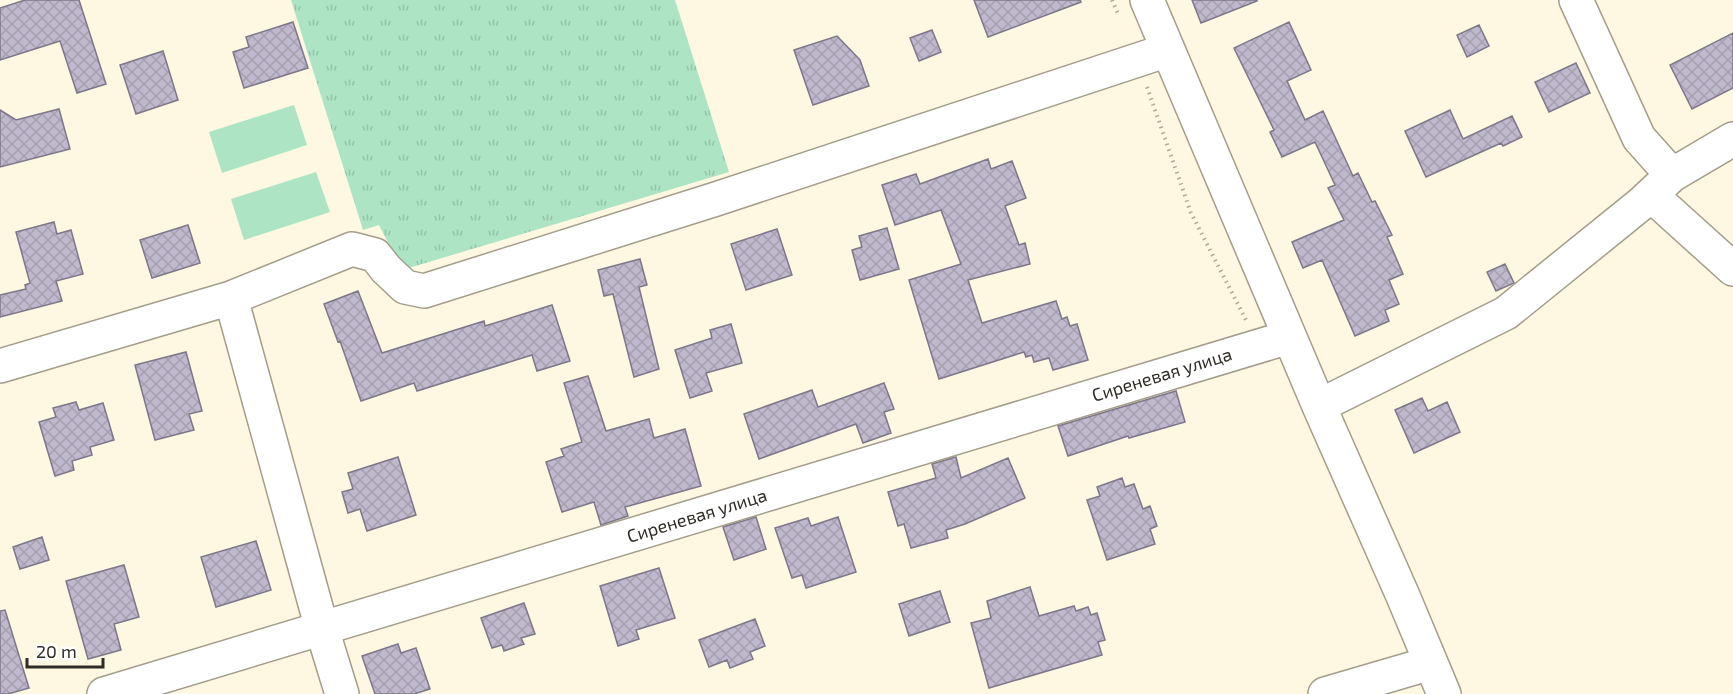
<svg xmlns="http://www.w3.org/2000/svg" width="1733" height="694" viewBox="0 0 1733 694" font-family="'Exo 2',sans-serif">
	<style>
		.grass { fill: url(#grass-tufts) }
		.pitch { fill: #ace4c4 }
		.building { fill: url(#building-cross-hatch); stroke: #7d7789; stroke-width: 1.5 }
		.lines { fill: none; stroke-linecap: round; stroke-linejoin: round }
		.minor-casing { stroke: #a49d8a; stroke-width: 36 }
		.path { stroke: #afa99a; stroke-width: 4; stroke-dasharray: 1.5 4.5; stroke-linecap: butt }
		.minor { stroke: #fff; stroke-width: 33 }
		.labels { text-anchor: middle; stroke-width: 5; stroke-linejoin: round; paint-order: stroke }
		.street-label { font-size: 18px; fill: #302d26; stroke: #fff }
	</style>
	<defs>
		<pattern id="grass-tufts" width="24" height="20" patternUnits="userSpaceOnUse" patternTransform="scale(1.5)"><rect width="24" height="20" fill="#ace4c4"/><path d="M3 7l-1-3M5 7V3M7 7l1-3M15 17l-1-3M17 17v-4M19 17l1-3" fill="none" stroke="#94c4a8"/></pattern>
		<pattern id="building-cross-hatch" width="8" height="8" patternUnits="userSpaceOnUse" patternTransform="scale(1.5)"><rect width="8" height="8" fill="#c0b9cd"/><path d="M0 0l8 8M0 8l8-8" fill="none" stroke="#a59fb0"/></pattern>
	</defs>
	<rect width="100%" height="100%" fill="#fef7e2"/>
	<!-- grass -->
	<path class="grass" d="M 291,0 L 675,0 L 729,172 L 402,270 L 379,225 L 363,230 Z"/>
	<!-- pitch -->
	<path class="pitch" d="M 294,105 L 307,145 L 222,173 L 209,132 Z
		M 316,172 L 330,212 L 244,240 L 231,199 Z"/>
	<!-- building -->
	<path class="building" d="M 25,0 L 79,0 L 106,84 L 77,93 L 60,41 L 0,60 L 0,8 Z
		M 974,0 L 1080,0 L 1081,2 L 988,37 Z
		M 1192,0 L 1257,0 L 1257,1 L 1201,23 Z
		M 293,22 L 308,68 L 244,88 L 233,52 L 249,47 L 246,37 Z
		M 1289,22 L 1311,70 L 1287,81 L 1305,120 L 1323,111 L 1353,176 L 1358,173 L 1372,202 L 1375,201 L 1392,235 L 1387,237 L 1403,274 L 1389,280 L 1399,304 L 1385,310 L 1389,321 L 1355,336 L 1322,260 L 1303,268 L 1292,242 L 1344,220 L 1328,188 L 1335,185 L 1315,142 L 1282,157 L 1270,132 L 1274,130 L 1234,48 Z
		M 1479,25 L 1489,46 L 1467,57 L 1457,35 Z
		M 932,30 L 941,52 L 919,61 L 910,38 Z
		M 1733,33 L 1733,88 L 1692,109 L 1670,65 Z
		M 837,36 L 860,60 L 869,86 L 813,105 L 794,50 Z
		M 163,51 L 178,100 L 136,114 L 120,65 Z
		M 1576,63 L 1590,93 L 1549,112 L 1535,82 Z
		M 59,109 L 70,149 L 0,167 L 0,110 L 16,120 Z
		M 1450,110 L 1463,139 L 1512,116 L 1522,137 L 1503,146 L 1501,143 L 1426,177 L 1405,131 Z
		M 988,159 L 991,169 L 1012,161 L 1026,198 L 1005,206 L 1019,245 L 1025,243 L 1030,264 L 968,280 L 982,323 L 1056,301 L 1062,319 L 1067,317 L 1070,326 L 1077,324 L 1088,360 L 1053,370 L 1049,358 L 1034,362 L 1032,355 L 1026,357 L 1024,352 L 939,379 L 909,280 L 961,264 L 941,210 L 895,225 L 882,185 L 916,174 L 920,184 Z
		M 54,222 L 57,234 L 71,230 L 83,274 L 56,281 L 62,301 L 0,317 L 0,295 L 26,289 L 25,285 L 30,283 L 16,232 Z
		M 188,225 L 200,263 L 152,278 L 140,240 Z
		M 887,228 L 899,269 L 860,280 L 852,250 L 862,247 L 859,236 Z
		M 777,229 L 792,275 L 746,290 L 731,244 Z
		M 640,259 L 647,285 L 639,287 L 659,369 L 634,377 L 613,294 L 604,296 L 598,270 Z
		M 1505,264 L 1514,283 L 1496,291 L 1487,272 Z
		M 358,291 L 382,353 L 484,321 L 485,326 L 552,305 L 570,361 L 537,371 L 532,355 L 417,391 L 414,383 L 361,401 L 340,341 L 338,342 L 324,304 Z
		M 731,324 L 742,363 L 706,373 L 712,391 L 690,398 L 675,350 L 712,338 L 710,330 Z
		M 186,352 L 202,411 L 189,414 L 194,430 L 155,440 L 135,365 Z
		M 588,376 L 606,431 L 649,419 L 654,438 L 685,429 L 701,486 L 625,507 L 628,516 L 601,525 L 594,502 L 562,512 L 546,462 L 564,456 L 561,449 L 582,442 L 564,383 Z
		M 884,383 L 894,409 L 884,412 L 891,433 L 863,443 L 856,424 L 759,459 L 744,414 L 812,390 L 818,407 Z
		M 1176,391 L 1185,422 L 1129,438 L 1128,436 L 1068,456 L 1058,426 Z
		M 1422,398 L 1428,411 L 1447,402 L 1460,432 L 1414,453 L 1395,410 Z
		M 76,402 L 79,410 L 103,403 L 114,440 L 90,447 L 92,455 L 72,461 L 74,470 L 55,476 L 39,422 L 56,417 L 53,408 Z
		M 398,457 L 416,515 L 367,531 L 360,509 L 348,513 L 342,492 L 353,489 L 348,473 Z
		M 956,457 L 961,478 L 1008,458 L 1025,498 L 965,524 L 946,530 L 948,538 L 911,548 L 904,524 L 898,526 L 888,492 L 936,478 L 932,464 Z
		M 1122,478 L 1125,487 L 1134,484 L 1143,509 L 1150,506 L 1157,526 L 1150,529 L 1155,544 L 1107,560 L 1087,500 L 1100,496 L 1097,487 Z
		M 756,517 L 766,549 L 734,560 L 723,527 Z
		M 838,517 L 856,572 L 806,588 L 802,575 L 792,578 L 775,528 L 808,518 L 811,526 Z
		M 42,537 L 49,560 L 20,569 L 13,547 Z
		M 256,541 L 271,590 L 216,607 L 201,557 Z
		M 124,565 L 139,617 L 114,624 L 121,650 L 88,659 L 66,581 Z
		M 659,568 L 675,618 L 636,630 L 639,639 L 618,646 L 600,586 Z
		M 1030,587 L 1039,616 L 1074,606 L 1076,611 L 1088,607 L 1091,615 L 1097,613 L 1105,640 L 1098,642 L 1102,655 L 989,688 L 971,623 L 991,618 L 987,601 Z
		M 940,591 L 950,622 L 909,636 L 899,604 Z
		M 524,603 L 535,634 L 521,638 L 524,644 L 504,651 L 502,645 L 492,648 L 481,618 Z
		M 5,610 L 29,688 L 8,694 L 0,694 L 0,611 Z
		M 755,619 L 765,646 L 750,652 L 753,659 L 730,668 L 727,660 L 709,667 L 699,640 Z
		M 398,644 L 401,653 L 416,648 L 430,689 L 414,694 L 375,694 L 362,656 Z"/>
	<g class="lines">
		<defs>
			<path id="minor" d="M 1147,0 L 1319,406 L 1403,596 L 1444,694
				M 1576,0 L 1639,138 L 1672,175
				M 1651,195 L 1733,269
				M 231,298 L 322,629 L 342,694
				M 0,366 L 231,298 L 352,249 L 375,255 L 386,269 L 405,287 L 424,291 L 716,199 L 1168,50
				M 1319,406 L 1506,313 L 1642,203 L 1672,175 L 1733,139
				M 104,694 L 1289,337
				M 1325,694 L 1431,663"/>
		</defs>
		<!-- minor casing -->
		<use href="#minor" class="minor-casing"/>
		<!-- path -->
		<path class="path" d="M 1112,0 L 1119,16
			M 1147,87 L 1191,213 L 1246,320"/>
		<!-- minor -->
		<use href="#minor" class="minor"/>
	</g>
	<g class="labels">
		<!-- street labels -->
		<g class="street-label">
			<text transform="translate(1162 375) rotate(-17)" y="6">Сиреневая улица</text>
			<text transform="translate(697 516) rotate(-17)" y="6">Сиреневая улица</text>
		</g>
	</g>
	<!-- scale -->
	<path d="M27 658v9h76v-9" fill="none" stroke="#302d26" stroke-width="3"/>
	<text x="36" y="658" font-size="18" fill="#302d26" stroke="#ffffff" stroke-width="4.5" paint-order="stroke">20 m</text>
</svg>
